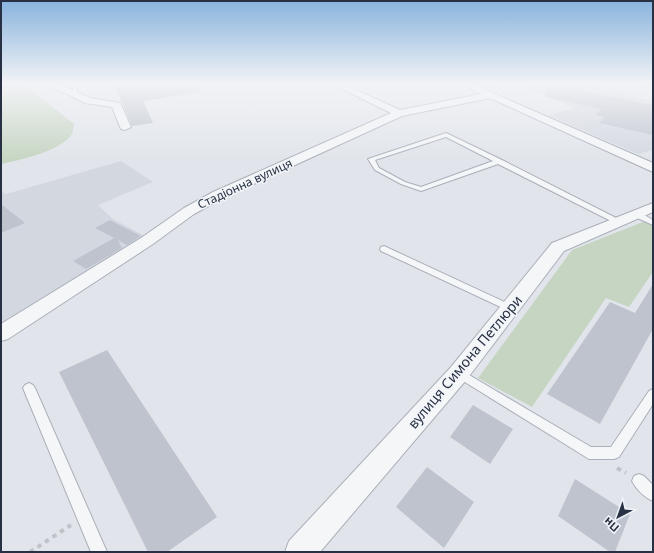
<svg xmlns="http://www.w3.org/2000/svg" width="654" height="553" viewBox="0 0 654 553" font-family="'Noto Sans',sans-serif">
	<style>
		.built { fill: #d3d7e0 }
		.green { fill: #c6d5c2 }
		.building { fill: #bec3ce }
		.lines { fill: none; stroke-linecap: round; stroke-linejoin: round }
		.lane-casing { stroke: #aaafb9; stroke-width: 2 }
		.street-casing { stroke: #aaafb9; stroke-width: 2 }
		.path { stroke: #bfc3c9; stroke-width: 4; stroke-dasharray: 4.5 4.5; stroke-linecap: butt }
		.lane { fill: #f4f6f8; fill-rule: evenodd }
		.street { fill: #f4f6f8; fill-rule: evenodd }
		.labels { text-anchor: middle; stroke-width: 3; stroke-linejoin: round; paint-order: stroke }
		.street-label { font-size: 12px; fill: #283143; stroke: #f1f4f8 }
		.near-street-label { font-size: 14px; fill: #283143; stroke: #f1f4f8 }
	</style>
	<rect width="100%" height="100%" fill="#e1e5eb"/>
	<!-- built -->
	<path class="built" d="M 517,84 L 597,84 L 653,102 L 653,150 L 638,154 L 548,115 L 576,108 Z
		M 121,161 L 153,182 L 98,205 L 113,219 L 147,237 L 1,329 L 1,191 L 6,194 Z"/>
	<!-- green -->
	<path class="green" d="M 1,84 L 24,84 L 74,124 C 73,127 73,131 72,134 C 61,151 20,160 1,164 Z
		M 653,218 L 653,272 L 629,307 L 606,298 L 532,407 L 478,378 L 572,250 Z"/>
	<!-- building -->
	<path class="building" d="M 114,84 L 199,84 L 200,92 L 143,101 L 153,123 L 132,126 Z
		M 548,84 L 653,105 L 653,135 L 599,123 L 605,117 L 595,115 L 602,109 L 545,97 Z
		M 1,204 L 25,223 L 1,233 Z
		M 110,220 L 141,236 L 127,245 L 118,240 L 122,248 L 86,269 L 73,261 L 114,238 L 95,228 Z
		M 653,284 L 653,329 L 600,424 L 547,394 L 610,302 L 635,313 Z
		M 107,350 L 217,517 L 167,552 L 148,552 L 59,372 Z
		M 473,405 L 513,429 L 490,464 L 450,437 Z
		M 427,467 L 474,502 L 444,548 L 396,507 Z
		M 575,479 L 630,514 L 615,552 L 610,552 L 558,516 Z"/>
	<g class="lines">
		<defs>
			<path id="lane" d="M 72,84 L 76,84 L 78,97 L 74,96 Z
				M 495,84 L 502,84 L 476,89 L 474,88 Z
				M 446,133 L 502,160 L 622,221 L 618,223 L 615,223 L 498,164 L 421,191 L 401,184 L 375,170 L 368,159 ZM 446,137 L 493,161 L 421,187 L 405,182 L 379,168 L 375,160 Z
				M 633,212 L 639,212 L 653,220 L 653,225 L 633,216 Z
				M 384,246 L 513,306 L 515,308 L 513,310 L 507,310 L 381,251 L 380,249 L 381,247 Z
				M 459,369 L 591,447 L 611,447 L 649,391 L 653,389 L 653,404 L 619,457 L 614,459 L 589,459 L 455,376 L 453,373 L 455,370 Z
				M 29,383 L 33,385 L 35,388 L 107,552 L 91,552 L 23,388 L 25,385 Z
				M 639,474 L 644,476 L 653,485 L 653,501 C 645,498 636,489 632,481 L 634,476 Z"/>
			<path id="street" d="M 47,84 L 58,84 L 90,98 L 120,103 L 131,127 L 125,130 L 121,129 L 112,107 L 85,103 Z
				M 332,84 L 343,84 L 400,110 L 481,94 L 461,84 L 472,84 L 653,163 L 653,172 L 490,98 L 402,116 L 223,198 L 194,214 L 153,244 L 8,339 L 1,341 L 1,324 L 141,238 L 184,208 L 213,192 L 391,113 Z
				M 643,84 L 653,84 L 653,88 L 645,86 Z
				M 653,203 L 653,212 L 564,251 L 467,379 L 320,552 L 285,552 L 289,541 L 451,367 L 552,243 Z"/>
		</defs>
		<!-- lane casing -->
		<use href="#lane" class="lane-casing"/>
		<!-- street casing -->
		<use href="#street" class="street-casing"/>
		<!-- path -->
		<path class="path" d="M 617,468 L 626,473
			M 30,552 L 71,525"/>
		<!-- lane -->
		<use href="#lane" class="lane"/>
		<!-- street -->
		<use href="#street" class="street"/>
	</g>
	<!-- sky -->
	<linearGradient id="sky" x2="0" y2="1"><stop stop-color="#89b3dd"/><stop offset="0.52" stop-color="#f2f3f6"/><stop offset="1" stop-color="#f2f3f6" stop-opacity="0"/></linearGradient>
	<rect width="654" height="161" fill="url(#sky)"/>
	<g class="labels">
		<!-- street labels -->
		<g class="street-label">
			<text transform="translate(245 184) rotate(-25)" y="4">Стадіонна вулиця</text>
		</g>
		<!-- near-street labels -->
		<g class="near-street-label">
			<text transform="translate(465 362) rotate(-50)" y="5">вулиця Симона Петлюри</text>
		</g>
	</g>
	<!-- border -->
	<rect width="654" height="553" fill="none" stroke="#283143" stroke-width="4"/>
	<!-- north arrow -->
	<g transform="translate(618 517) rotate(221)" stroke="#f1f4f8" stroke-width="3" paint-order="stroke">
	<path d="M0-3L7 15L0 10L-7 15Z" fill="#283143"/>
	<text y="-6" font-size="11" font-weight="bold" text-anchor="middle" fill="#283143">Пн</text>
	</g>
</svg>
